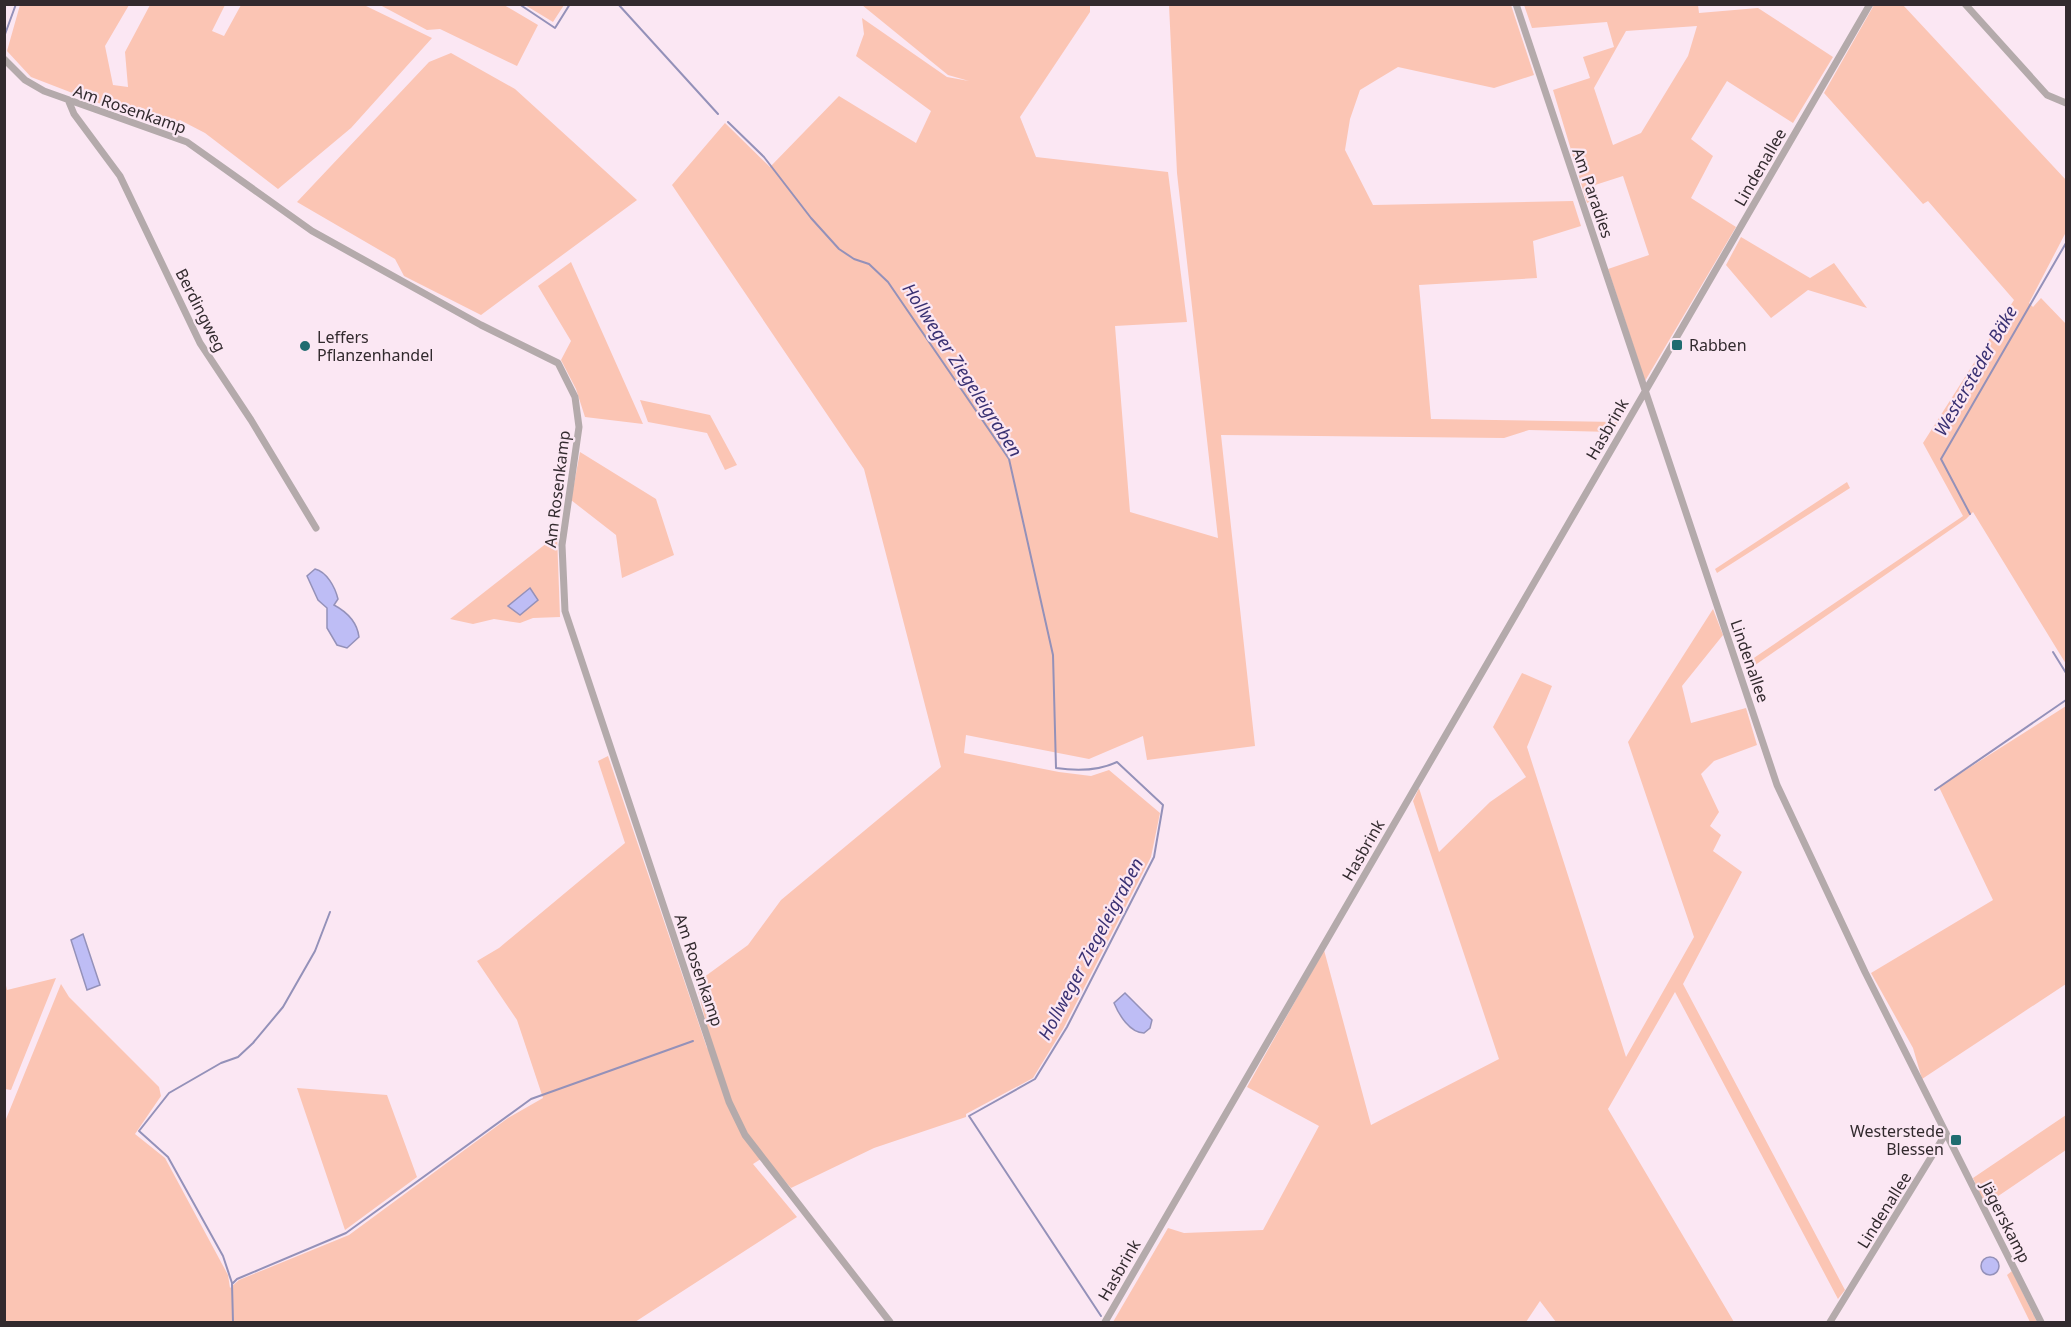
<svg xmlns="http://www.w3.org/2000/svg" width="2071" height="1327" viewBox="0 0 2071 1327" font-family="'Noto Sans',sans-serif">
	<style>
		.green { fill: #fbc5b4; fill-rule: evenodd }
		.water { fill: #bebdf5; stroke: #9491b9; stroke-width: 1.5 }
		.lines { fill: none; stroke-linecap: round; stroke-linejoin: round }
		.stream { stroke: #9491b9; stroke-width: 2 }
		.minor { stroke: #b4aaab; stroke-width: 7 }
		.poi-dot { fill: #206c70; stroke: #fbe7f3; stroke-width: 2 }
		.labels { text-anchor: middle; stroke-width: 4.5; stroke-linejoin: round; paint-order: stroke }
		.street-label { font-size: 16px; fill: #322a2e; stroke: #fbe7f3 }
		.poi-label { font-size: 16px; fill: #322a2e; stroke: #fbe7f3; text-anchor: start }
		.water-label { font-size: 18px; font-style: italic; fill: #3a3173; stroke: #fbe7f3 }
	</style>
	<rect width="100%" height="100%" fill="#fbe7f3"/>
	<!-- green -->
	<path class="green" d="M 20,5 L 129,5 L 105,46 L 113,85 L 128,87 L 125,52 L 150,5 L 225,5 L 212,31 L 224,36 L 241,5 L 364,5 L 432,38 L 351,128 L 278,189 L 205,133 L 180,120 L 170,126 L 101,104 L 31,77 L 7,51 Z
		M 380,5 L 504,5 L 538,25 L 517,66 L 440,29 L 427,30 Z
		M 525,5 L 564,5 L 553,22 Z
		M 862,5 L 1090,5 L 1090,12 L 1020,117 L 1036,157 L 1168,172 L 1187,322 L 1115,326 L 1130,512 L 1218,538 L 1177,173 L 1169,5 L 1511,5 L 1534,75 L 1494,88 L 1398,67 L 1360,90 L 1350,119 L 1345,150 L 1373,205 L 1573,201 L 1581,226 L 1533,241 L 1537,278 L 1419,285 L 1431,419 L 1618,422 L 1613,432 L 1529,430 L 1504,438 L 1221,435 L 1255,746 L 1147,760 L 1143,736 L 1089,759 L 966,735 L 964,753 L 1059,772 L 1091,776 L 1109,770 L 1160,813 L 1151,857 L 1063,1029 L 1033,1078 L 966,1114 L 966,1117 L 874,1148 L 791,1188 L 764,1157 L 753,1164 L 797,1217 L 635,1322 L 5,1322 L 4,1124 L 61,984 L 69,997 L 159,1087 L 161,1096 L 135,1134 L 165,1158 L 228,1275 L 230,1288 L 239,1280 L 349,1235 L 508,1118 L 543,1098 L 517,1020 L 477,961 L 499,948 L 625,843 L 598,761 L 608,756 L 707,1048 L 713,1051 L 696,983 L 748,945 L 781,900 L 941,767 L 864,469 L 672,185 L 725,123 L 770,167 L 839,96 L 916,143 L 931,111 L 856,56 L 864,34 L 862,18 L 947,77 L 969,81 L 948,75 Z
		M 1524,5 L 1698,5 L 1699,13 L 1758,8 L 1833,57 L 1793,123 L 1727,81 L 1691,139 L 1713,156 L 1691,198 L 1736,227 L 1645,381 L 1608,269 L 1649,255 L 1623,176 L 1595,185 L 1599,199 L 1587,203 L 1553,90 L 1590,78 L 1583,57 L 1614,47 L 1607,22 L 1532,28 ZM 1697,26 L 1688,56 L 1641,133 L 1613,145 L 1594,88 L 1626,31 Z
		M 1874,5 L 1903,5 L 2066,180 L 2066,232 L 2029,303 L 2033,307 L 2041,298 L 2066,324 L 2066,664 L 1973,512 L 1966,519 L 1748,670 L 1745,664 L 1963,516 L 1923,443 L 2014,300 L 1928,201 L 1923,204 L 1824,93 Z
		M 451,53 L 515,89 L 637,200 L 481,315 L 404,276 L 395,259 L 297,202 L 429,62 Z
		M 1741,237 L 1810,278 L 1834,263 L 1867,308 L 1808,290 L 1771,318 L 1726,265 Z
		M 571,262 L 643,424 L 585,417 L 576,389 L 561,360 L 571,341 L 538,286 Z
		M 640,400 L 710,415 L 737,465 L 725,470 L 707,433 L 648,422 Z
		M 580,452 L 656,499 L 674,555 L 622,578 L 616,535 L 571,500 Z
		M 1847,482 L 1850,488 L 1717,573 L 1715,569 Z
		M 557,535 L 560,617 L 533,618 L 520,623 L 494,619 L 473,624 L 450,619 Z
		M 1713,609 L 1723,635 L 1682,686 L 1691,723 L 1746,708 L 1757,745 L 1714,761 L 1701,774 L 1719,812 L 1710,826 L 1721,835 L 1713,851 L 1742,872 L 1683,984 L 1845,1290 L 1838,1299 L 1675,992 L 1608,1109 L 1734,1322 L 1556,1322 L 1540,1301 L 1526,1322 L 1113,1322 L 1168,1228 L 1184,1233 L 1263,1230 L 1319,1126 L 1247,1087 L 1324,950 L 1371,1125 L 1499,1059 L 1413,801 L 1419,788 L 1439,852 L 1490,802 L 1526,777 L 1493,727 L 1522,673 L 1552,686 L 1527,747 L 1626,1057 L 1694,937 L 1628,742 Z
		M 2066,706 L 2066,984 L 1922,1079 L 1913,1048 L 1871,973 L 1993,900 L 1939,787 Z
		M 4,977 L 7,990 L 56,978 L 11,1090 L 5,1089 Z
		M 297,1088 L 387,1095 L 417,1177 L 345,1230 Z
		M 2066,1115 L 2066,1150 L 1985,1205 L 1973,1178 Z
		M 2012,1271 L 2037,1322 L 2030,1322 L 2007,1275 Z"/>
	<!-- water -->
	<path class="water" d="M 315,569 C 327,572 335,587 338,599 L 334,605 C 347,612 357,621 359,637 L 347,648 L 337,645 L 327,628 L 327,608 L 318,600 L 307,576 Z
		M 530,588 L 538,600 L 520,615 L 508,606 Z
		M 83,934 L 100,985 L 87,990 L 71,940 Z
		M 1125,993 L 1152,1020 L 1150,1028 L 1144,1033 C 1130,1033 1119,1015 1114,1003 Z
		M1981 1266a9 9 0 1 1 18 0a9 9 0 1 1-18 0Z"/>
	<g class="lines">
		<!-- stream -->
		<path class="stream" d="M 519,4 L 555,28 L 570,4
			M 618,4 L 718,114
			M 4,37 L 16,4
			M 728,122 L 764,157 L 811,218 L 839,249 L 854,259 L 869,264 L 888,282 L 1009,459 L 1053,655 L 1056,768 C 1076,771 1098,771 1117,762 L 1163,805 L 1154,857 L 1067,1027 L 1035,1079 L 969,1116 L 1101,1316
			M 1970,514 L 1941,459 L 2066,243
			M 2053,652 L 2066,673
			M 1935,790 L 2066,700
			M 232,1283 L 223,1256 L 168,1157 L 139,1131 L 169,1093 L 221,1063 L 238,1057 L 253,1043 L 283,1007 L 315,951 L 330,912
			M 233,1322 L 232,1284 L 237,1279 L 346,1233 L 531,1099 L 693,1041"/>
		<!-- minor -->
		<path class="minor" d="M 1516,4 L 1777,785 L 1865,972 L 2041,1322
			M 1965,4 L 2047,95 L 2066,103
			M 4,59 L 25,80 L 44,91 L 187,142 L 312,231 L 481,325 L 558,363 L 575,397 L 579,427 L 562,545 L 565,611 L 729,1102 L 745,1135 L 890,1322
			M 69,102 L 74,114 L 120,176 L 200,343 L 251,420 L 316,528
			M 1105,1322 L 1870,4
			M 1830,1322 L 1946,1133"/>
	</g>
	<!-- markers -->
	<g class="poi-dot">
		<rect x="1671" y="339" width="12" height="12" rx="3"/>
		<circle cx="305" cy="346" r="6"/>
		<rect x="1950" y="1134" width="12" height="12" rx="3"/>
	</g>
	<g class="labels">
		<!-- street labels -->
		<g class="street-label">
			<text transform="translate(130 109) rotate(19)" y="6">Am Rosenkamp</text>
			<text transform="translate(1760 167) rotate(-60)" y="6">Lindenallee</text>
			<text transform="translate(1593 193) rotate(71)" y="6">Am Paradies</text>
			<text transform="translate(201 310) rotate(63)" y="6">Berdingweg</text>
			<text transform="translate(1607 429) rotate(-60)" y="6">Hasbrink</text>
			<text transform="translate(557 489) rotate(-83)" y="6">Am Rosenkamp</text>
			<text transform="translate(1750 661) rotate(71)" y="6">Lindenallee</text>
			<text transform="translate(1363 850) rotate(-60)" y="6">Hasbrink</text>
			<text transform="translate(699 970) rotate(71)" y="6">Am Rosenkamp</text>
			<text transform="translate(1884 1210) rotate(-58)" y="6">Lindenallee</text>
			<text transform="translate(2006 1222) rotate(63)" y="6">Jägerskamp</text>
			<text transform="translate(1119 1270) rotate(-60)" y="6">Hasbrink</text>
		</g>
		<!-- poi labels -->
		<g class="poi-label">
			<text x="317" y="343">Leffers<tspan x="317" dy="18">Pflanzenhandel</tspan></text>
			<text x="1689" y="351">Rabben</text>
			<text x="1944" y="1137" text-anchor="end">Westerstede<tspan x="1944" dy="18">Blessen</tspan></text>
		</g>
		<!-- water labels -->
		<g class="water-label">
			<text transform="translate(962 370) rotate(57)" y="6">Hollweger Ziegeleigraben</text>
			<text transform="translate(1976 371) rotate(-60)" y="6">Westersteder Bäke</text>
			<text transform="translate(1091 949) rotate(-62)" y="6">Hollweger Ziegeleigraben</text>
		</g>
	</g>
	<!-- border -->
	<rect width="2071" height="1327" fill="none" stroke="#322a2e" stroke-width="12"/>
</svg>
